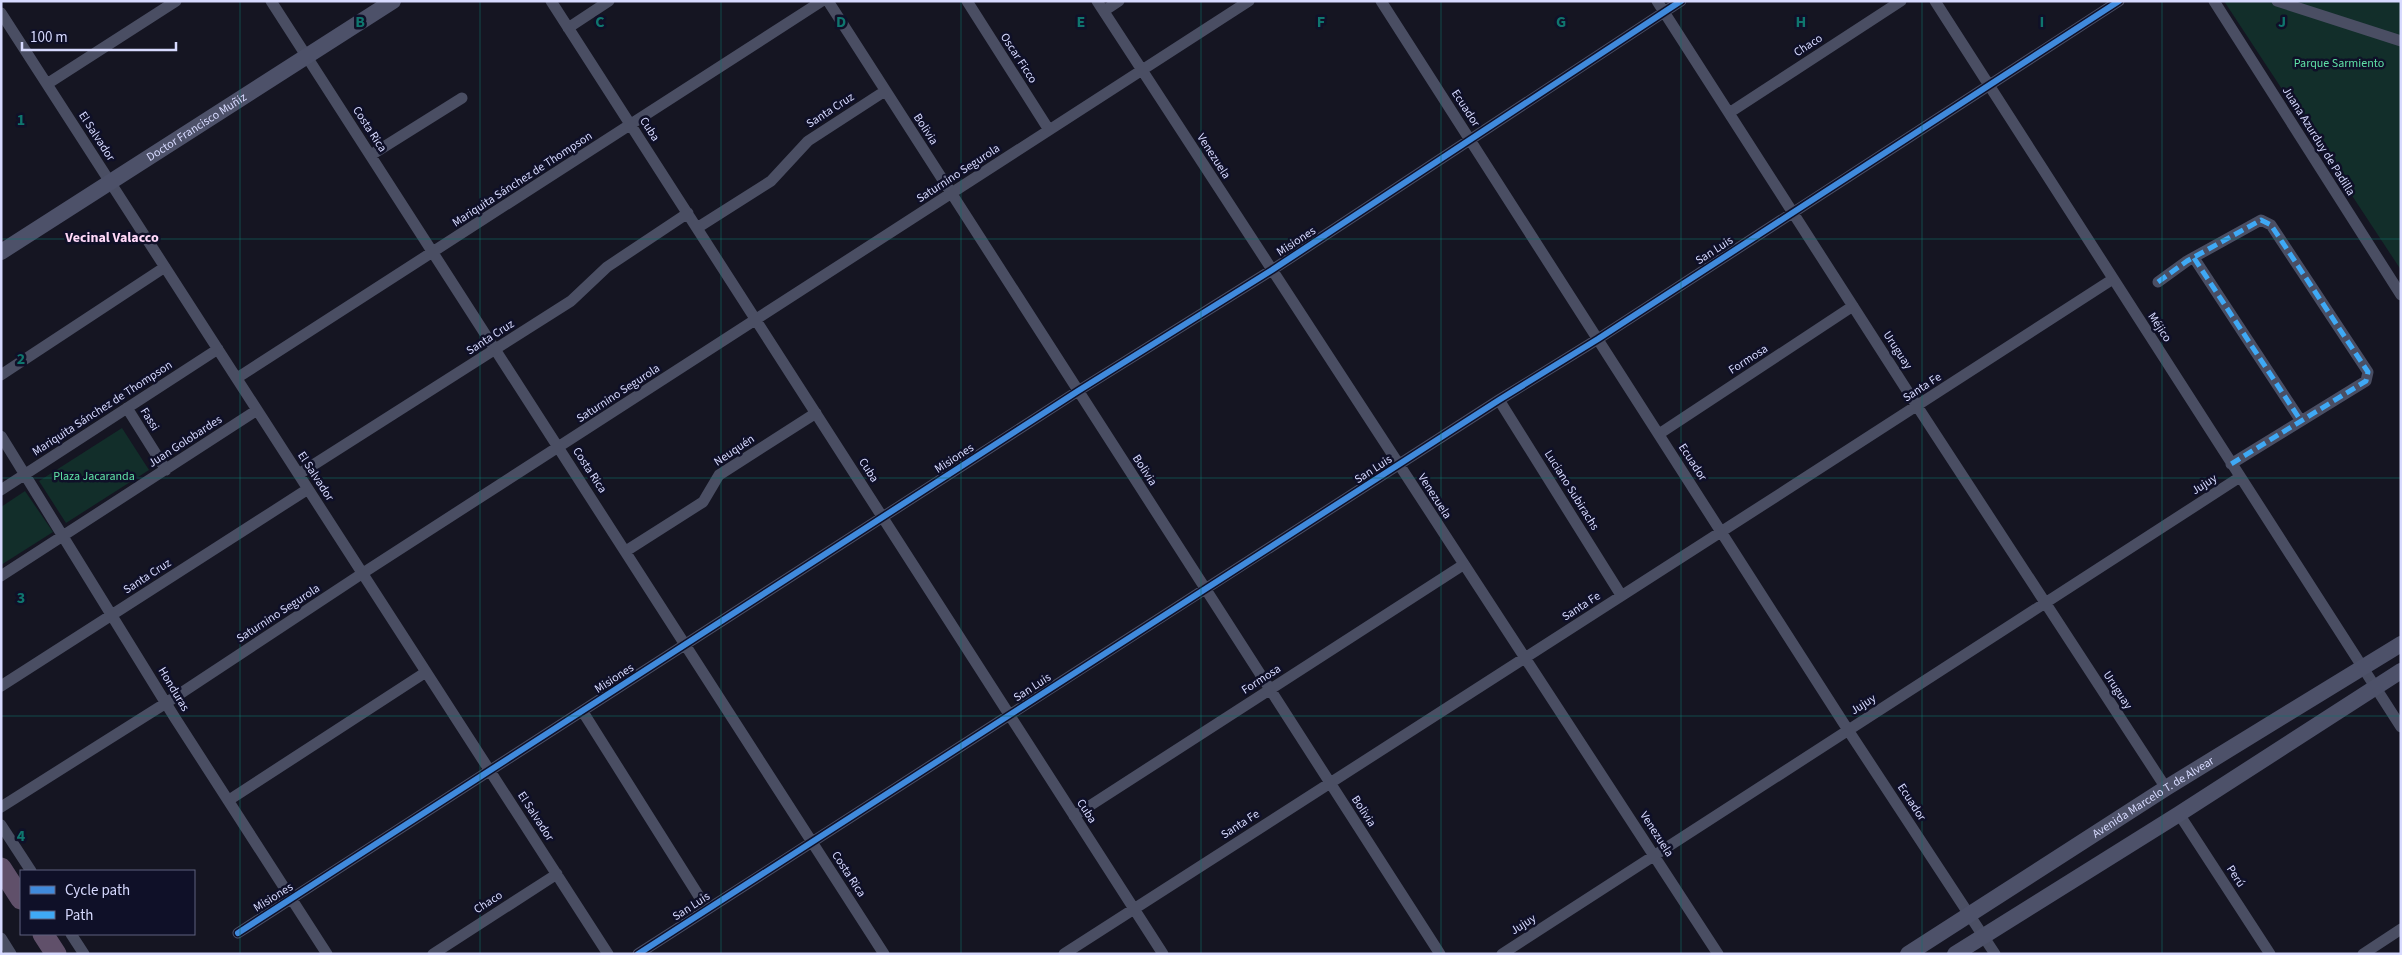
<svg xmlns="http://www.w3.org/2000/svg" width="2402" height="955" viewBox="0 0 2402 955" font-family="'Source Sans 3',sans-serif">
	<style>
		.green { fill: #122e2a }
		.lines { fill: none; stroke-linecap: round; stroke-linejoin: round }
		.street { stroke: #4a4e63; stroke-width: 11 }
		.secondary { stroke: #4d5169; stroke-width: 16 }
		.highway { stroke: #60506a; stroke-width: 21 }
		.quiet { stroke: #3fa9f5; stroke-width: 5; stroke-dasharray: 10 5; stroke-linecap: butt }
		.cycleway-casing { stroke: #0f1028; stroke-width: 9 }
		.cycleway { stroke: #408adc; stroke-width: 6 }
		.grid { fill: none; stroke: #0f766e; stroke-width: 1; stroke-opacity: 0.55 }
		.labels { text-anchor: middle; stroke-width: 5; stroke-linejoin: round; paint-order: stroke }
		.street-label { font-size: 12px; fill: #d7daff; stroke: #0f1028 }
		.park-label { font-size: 12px; fill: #5fe2a7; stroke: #0f1028 }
		.neighbourhood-label { font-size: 14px; font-weight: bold; fill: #ffd9f9; stroke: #0f1028 }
		.grid-label { font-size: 16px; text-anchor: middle; font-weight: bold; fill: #0f766e; stroke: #0f1028; stroke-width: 5; stroke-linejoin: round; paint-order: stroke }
	</style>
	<rect width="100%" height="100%" fill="#151522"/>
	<!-- green -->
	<path class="green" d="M 2224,1 L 2401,1 L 2401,270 Z
		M 122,428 L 149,470 L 66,523 L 39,481 Z
		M 25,491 L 53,532 L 1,565 L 1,507 Z"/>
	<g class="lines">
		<!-- street -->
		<path class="street" d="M 271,1 L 884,954
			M 551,1 L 1163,954
			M 828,1 L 1440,954
			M 967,1 L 1049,130
			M 1097,1 L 1718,954
			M 1381,1 L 1848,730 L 1995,954
			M 1657,1 L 1917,406 L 2166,788
			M 1935,1 L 2401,727
			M 2214,1 L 2401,295
			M 2277,1 L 2401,41
			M 1104,11 L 1119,1
			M 1,13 L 608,954
			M 568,28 L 609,1
			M 47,84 L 176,1
			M 1729,113 L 1901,1
			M 371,155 L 462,98
			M 697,228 L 771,181 L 808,141 L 885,91
			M 2194,258 L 2301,421
			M 2158,282 L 2187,261 L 2261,220 L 2271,225 L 2368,372 L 2366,381 L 2231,464
			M 1,375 L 165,267
			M 237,378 L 822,1
			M 1499,400 L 1621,595
			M 127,408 L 166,470
			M 1659,434 L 1853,306
			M 1,436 L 175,718 L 327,954
			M 299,474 L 571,301 L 607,267 L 688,213
			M 1,490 L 218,349
			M 626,551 L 703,502 L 719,475 L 816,413
			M 1,576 L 257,410
			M 1,686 L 308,489
			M 583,712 L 707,909
			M 229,800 L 426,672
			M 1,807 L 166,703 L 363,573 L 1249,1
			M 2179,814 L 2270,954
			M 1074,816 L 1463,565
			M 1,825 L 31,871
			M 238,933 L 1078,391 L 1272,270 L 1681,1
			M 71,934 L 84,954
			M 1,938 L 11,954
			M 433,954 L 557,874
			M 638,954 L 1499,400 L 1598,339 L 2119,1
			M 1064,954 C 1414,729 1764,505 2113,279
			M 1502,954 L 2240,477
			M 2363,954 L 2401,929"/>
		<!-- secondary -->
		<g class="secondary">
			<path id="s1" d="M 1,252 L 393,1"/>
			<path id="s2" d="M 1908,954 L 2166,788 L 2401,644"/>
			<path d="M 1955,954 L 2179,814 L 2401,671"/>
		</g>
		<!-- highway -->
		<path class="highway" d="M 1,868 L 21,899
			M 43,934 L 56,954"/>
		<!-- quiet -->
		<path class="quiet" d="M 2194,258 L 2301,421
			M 2158,282 L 2187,261 L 2261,220 L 2271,225 L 2368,372 L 2366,381 L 2231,464"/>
		<defs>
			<path id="cycleway" d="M 238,933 L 1078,391 L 1272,270 L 1681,1
				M 638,954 L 1499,400 L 1598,339 L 2119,1"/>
		</defs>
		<!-- cycleway casing -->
		<use href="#cycleway" class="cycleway-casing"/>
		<!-- cycleway -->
		<use href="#cycleway" class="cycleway"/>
	</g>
	<!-- grid -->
	<path class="grid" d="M 240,1 L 240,954M 480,1 L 480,954M 721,1 L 721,954M 961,1 L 961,954M 1201,1 L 1201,954M 1441,1 L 1441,954M 1681,1 L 1681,954M 1922,1 L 1922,954M 2162,1 L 2162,954M 1,239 L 2401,239M 1,478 L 2401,478M 1,716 L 2401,716"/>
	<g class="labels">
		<!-- street labels -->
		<g class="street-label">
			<text transform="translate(1808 45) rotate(-33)" y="4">Chaco</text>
			<text transform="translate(1019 58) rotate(57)" y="4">Oscar Ficco</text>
			<text transform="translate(1466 108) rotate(57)" y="4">Ecuador</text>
			<text transform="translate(830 110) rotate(-33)" y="4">Santa Cruz</text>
			<text dy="4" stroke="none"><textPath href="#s1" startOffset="232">Doctor Francisco Muñiz</textPath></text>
			<text transform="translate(370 129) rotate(57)" y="4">Costa Rica</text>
			<text transform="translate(650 129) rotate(57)" y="4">Cuba</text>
			<text transform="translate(926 129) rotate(57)" y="4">Bolivia</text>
			<text transform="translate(97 136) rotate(57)" y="4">El Salvador</text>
			<text transform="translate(2319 141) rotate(58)" y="4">Juana Azurduy de Padilla</text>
			<text transform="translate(1214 156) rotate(57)" y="4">Venezuela</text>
			<text transform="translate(958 173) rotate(-33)" y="4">Saturnino Segurola</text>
			<text transform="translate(522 179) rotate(-33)" y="4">Mariquita Sánchez de Thompson</text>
			<text transform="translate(1296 241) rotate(-33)" y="4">Misiones</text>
			<text transform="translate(1714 250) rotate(-33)" y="4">San Luis</text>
			<text transform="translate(2160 327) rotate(57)" y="4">Méjico</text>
			<text transform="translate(490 337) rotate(-33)" y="4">Santa Cruz</text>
			<text transform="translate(1898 350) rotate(57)" y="4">Uruguay</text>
			<text transform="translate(1748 359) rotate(-33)" y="4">Formosa</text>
			<text transform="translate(1922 387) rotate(-33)" y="4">Santa Fe</text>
			<text transform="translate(618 393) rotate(-33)" y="4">Saturnino Segurola</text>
			<text transform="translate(102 408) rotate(-33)" y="4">Mariquita Sánchez de Thompson</text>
			<text transform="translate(150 419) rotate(58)" y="4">Fassi</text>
			<text transform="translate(185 441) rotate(-33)" y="4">Juan Golobardes</text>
			<text transform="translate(734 450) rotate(-34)" y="4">Neuquén</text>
			<text transform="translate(954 458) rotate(-33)" y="4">Misiones</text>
			<text transform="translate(1693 462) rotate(57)" y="4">Ecuador</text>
			<text transform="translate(1373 469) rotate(-33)" y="4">San Luis</text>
			<text transform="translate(590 470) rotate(57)" y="4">Costa Rica</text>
			<text transform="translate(869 470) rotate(57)" y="4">Cuba</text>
			<text transform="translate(1145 470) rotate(57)" y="4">Bolivia</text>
			<text transform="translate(316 476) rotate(57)" y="4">El Salvador</text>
			<text transform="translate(2204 484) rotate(-33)" y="4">Jujuy</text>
			<text transform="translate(1572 490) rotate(58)" y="4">Luciano Subirachs</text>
			<text transform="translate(1435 496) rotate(57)" y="4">Venezuela</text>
			<text transform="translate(147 576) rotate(-33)" y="4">Santa Cruz</text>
			<text transform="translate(1581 606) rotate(-33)" y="4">Santa Fe</text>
			<text transform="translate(278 613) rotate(-33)" y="4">Saturnino Segurola</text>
			<text transform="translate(614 678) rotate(-33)" y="4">Misiones</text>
			<text transform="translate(1261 679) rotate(-33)" y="4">Formosa</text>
			<text transform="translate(1032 687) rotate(-33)" y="4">San Luis</text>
			<text transform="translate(174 689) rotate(59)" y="4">Honduras</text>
			<text transform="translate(2118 690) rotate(57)" y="4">Uruguay</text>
			<text transform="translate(1863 704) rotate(-33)" y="4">Jujuy</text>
			<text dy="4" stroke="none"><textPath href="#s2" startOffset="291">Avenida Marcelo T. de Alvear</textPath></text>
			<text transform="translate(1912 802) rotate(57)" y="4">Ecuador</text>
			<text transform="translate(1087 811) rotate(57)" y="4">Cuba</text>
			<text transform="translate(1364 811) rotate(57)" y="4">Bolivia</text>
			<text transform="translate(536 816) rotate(57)" y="4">El Salvador</text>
			<text transform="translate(1240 824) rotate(-33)" y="4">Santa Fe</text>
			<text transform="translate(1657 834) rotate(57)" y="4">Venezuela</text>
			<text transform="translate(849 874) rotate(57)" y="4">Costa Rica</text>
			<text transform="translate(2236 876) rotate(57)" y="4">Perú</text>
			<text transform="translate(273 897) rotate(-32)" y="4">Misiones</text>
			<text transform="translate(488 902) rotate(-33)" y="4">Chaco</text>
			<text transform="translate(691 906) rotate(-33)" y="4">San Luis</text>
			<text transform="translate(1523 924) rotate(-33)" y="4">Jujuy</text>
		</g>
		<!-- park labels -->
		<g class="park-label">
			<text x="2339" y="67">Parque Sarmiento</text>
			<text x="94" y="480">Plaza Jacaranda</text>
		</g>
		<!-- neighbourhood labels -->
		<g class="neighbourhood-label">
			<text x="112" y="242">Vecinal Valacco</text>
		</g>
	</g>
	<g class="grid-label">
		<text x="360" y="27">B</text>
		<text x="600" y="27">C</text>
		<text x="841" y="27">D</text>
		<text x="1081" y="27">E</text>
		<text x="1321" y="27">F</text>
		<text x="1561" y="27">G</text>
		<text x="1801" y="27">H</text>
		<text x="2042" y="27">I</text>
		<text x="2282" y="27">J</text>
		<text x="21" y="125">1</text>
		<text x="21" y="364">2</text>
		<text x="21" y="603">3</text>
		<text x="21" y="841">4</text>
	</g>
	<!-- border -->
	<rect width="2402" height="955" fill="none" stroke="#d7daff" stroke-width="5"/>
	<!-- legend -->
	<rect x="20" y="870" width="175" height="65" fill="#0f1028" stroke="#5f617e"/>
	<rect x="30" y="886" width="25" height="8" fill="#408adc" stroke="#5f617e"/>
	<text x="65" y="895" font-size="15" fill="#d7daff">Cycle path</text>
	<rect x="30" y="911" width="25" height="8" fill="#3fa9f5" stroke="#5f617e"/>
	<text x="65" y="920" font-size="15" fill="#d7daff">Path</text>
	<!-- scale -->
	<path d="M22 42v8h154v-8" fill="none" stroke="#d7daff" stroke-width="2.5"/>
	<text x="30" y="42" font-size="15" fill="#d7daff" stroke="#0f1028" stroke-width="4" paint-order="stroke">100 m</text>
</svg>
